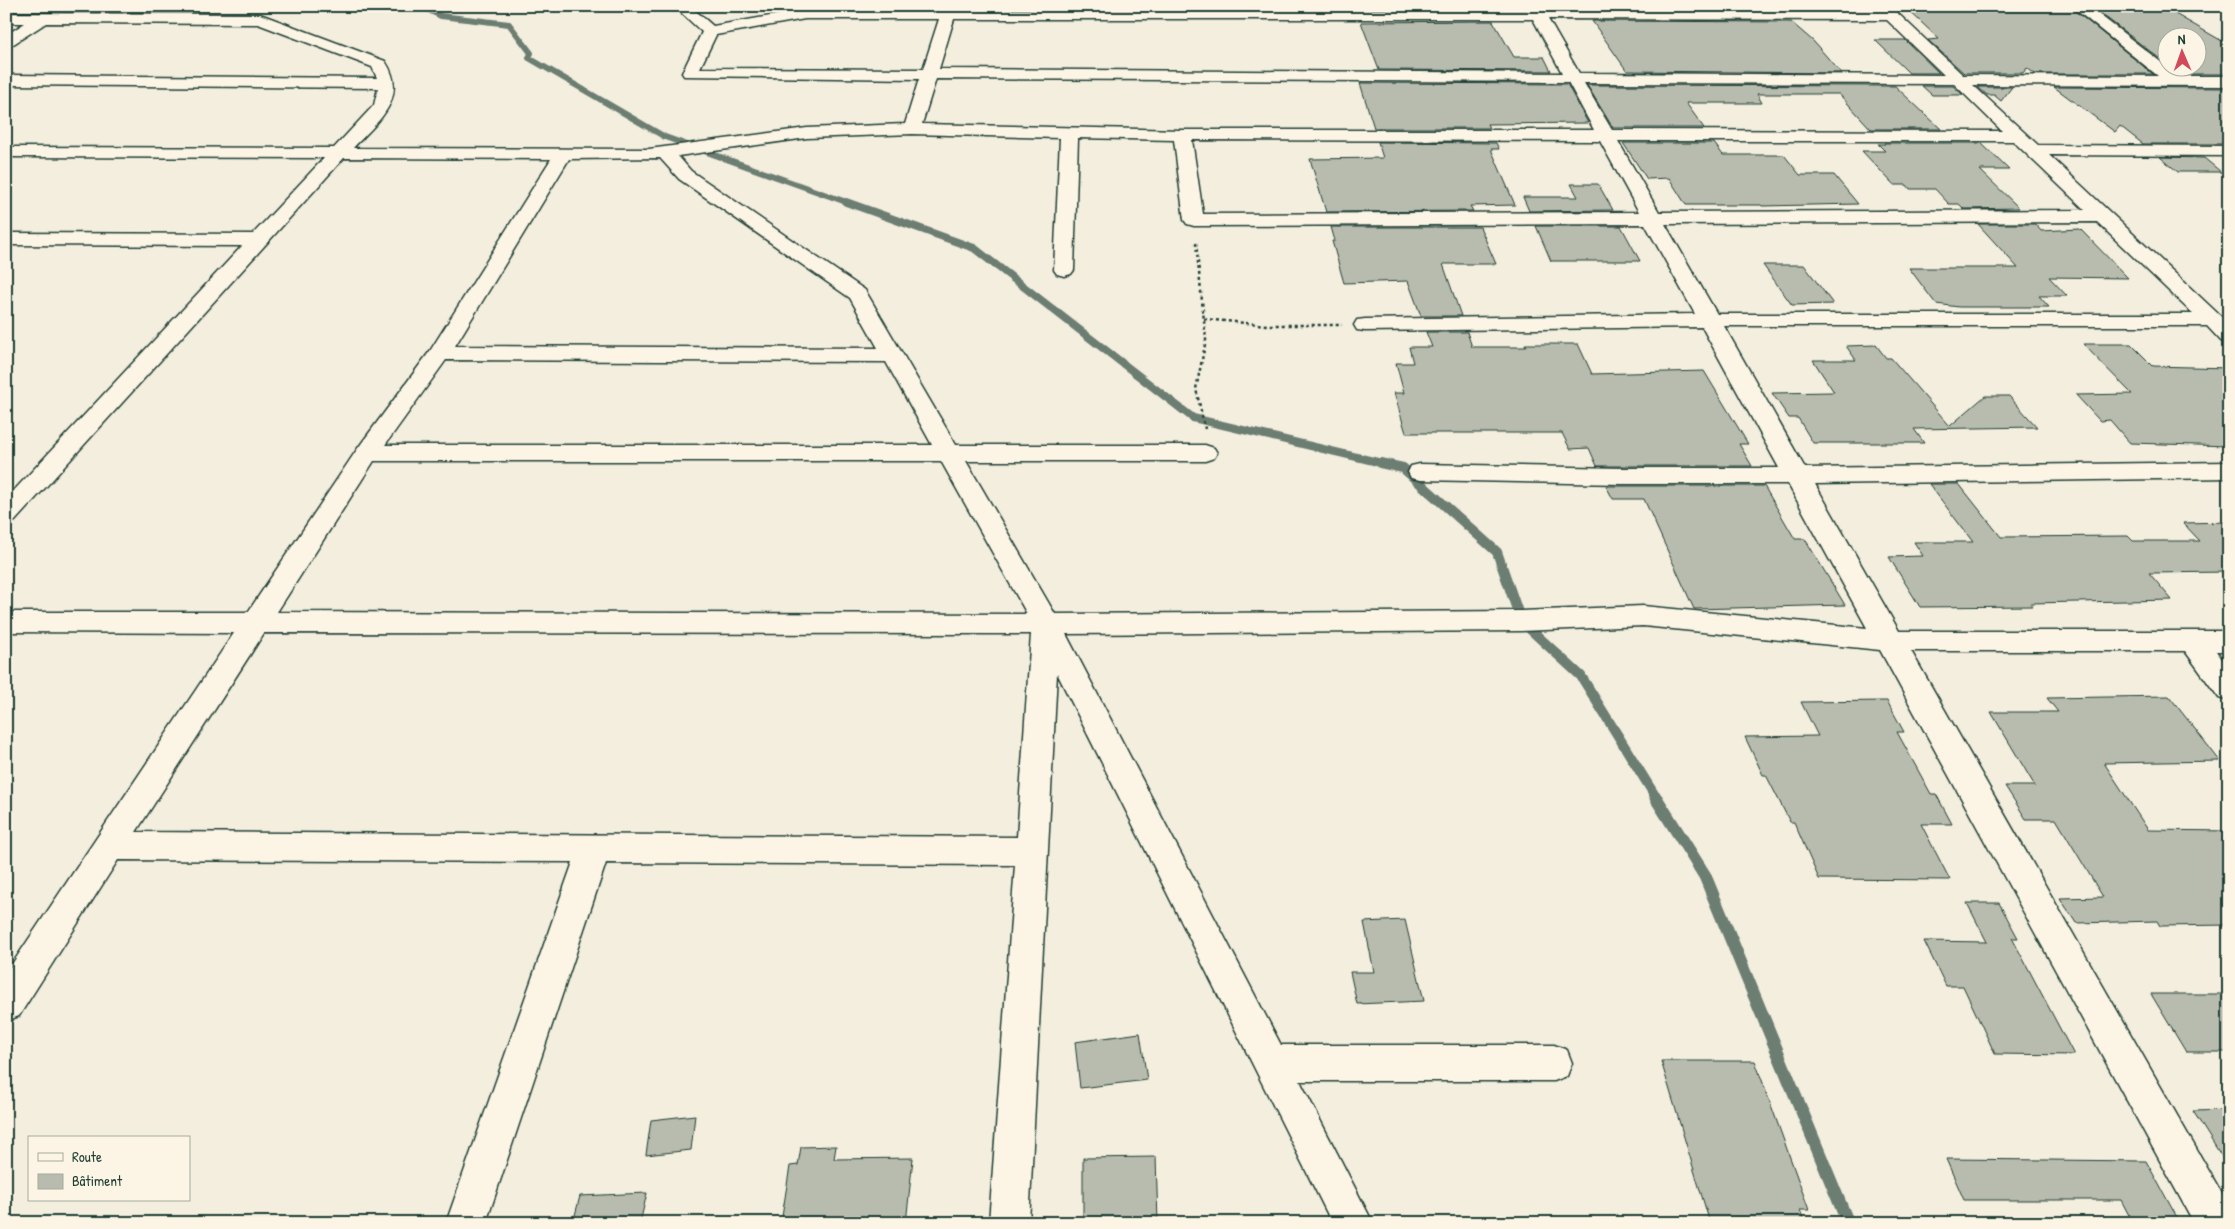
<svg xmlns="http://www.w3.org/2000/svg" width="2235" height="1229" viewBox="0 0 2235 1229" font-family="'Patrick Hand',sans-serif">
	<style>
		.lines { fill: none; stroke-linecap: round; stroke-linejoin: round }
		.stream-far3 { stroke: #6c7d72; stroke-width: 6 }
		.stream-far2 { stroke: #6c7d72; stroke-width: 8 }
		.stream-far1 { stroke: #6c7d72; stroke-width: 10 }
		.stream { stroke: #6c7d72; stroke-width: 13 }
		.building { fill: #b8bcae; stroke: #1f3d34 }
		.minor-casing { stroke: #1f3d34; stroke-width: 3 }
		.path-far1 { stroke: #1f3d34; stroke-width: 2; stroke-dasharray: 2.5 2.5; stroke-linecap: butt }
		.path { stroke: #1f3d34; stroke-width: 2.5; stroke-dasharray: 3 3; stroke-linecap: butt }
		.minor { fill: #fcf5e5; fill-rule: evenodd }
	</style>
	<rect width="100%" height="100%" fill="#f3eede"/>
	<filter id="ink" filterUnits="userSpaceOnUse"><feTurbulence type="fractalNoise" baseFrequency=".02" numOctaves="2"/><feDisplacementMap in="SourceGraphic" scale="10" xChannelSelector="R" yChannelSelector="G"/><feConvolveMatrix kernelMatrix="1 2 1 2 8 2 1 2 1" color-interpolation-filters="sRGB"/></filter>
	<g filter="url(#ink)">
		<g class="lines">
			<!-- stream-far3 -->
			<path class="stream-far3" d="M 421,6 L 441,16 L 509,24 L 531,53 L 529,58 L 665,137 L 849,203"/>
			<!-- stream-far2 -->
			<path class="stream-far2" d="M 846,202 L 974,248 L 1193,418 L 1386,464"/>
			<!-- stream-far1 -->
			<path class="stream-far1" d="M 1380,463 L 1403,468 L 1497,552 L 1521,621 L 1581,676 L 1657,799"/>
			<!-- stream -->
			<path class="stream" d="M 1656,798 L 1705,876 L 1848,1223"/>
		</g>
		<!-- building -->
		<path class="building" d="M 2069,6 L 2153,74 L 2035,74 L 2027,68 L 2023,73 L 1964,73 L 1928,40 L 1939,39 L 1905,7 Z
			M 2091,6 L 2163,7 L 2229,45 L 2229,74 L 2180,74 L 2171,68 L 2198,68 L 2198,38 L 2168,38 L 2168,65 Z
			M 1493,21 L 1514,57 L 1544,57 L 1551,71 L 1379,70 L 1361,22 Z
			M 1592,21 L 1791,22 L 1813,41 L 1841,73 L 1627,71 Z
			M 1875,40 L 1905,40 L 1939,73 L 1909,73 Z
			M 1360,83 L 1567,84 L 1588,123 L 1487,124 L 1489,128 L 1374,128 Z
			M 1587,85 L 1895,86 L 1941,129 L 1871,129 L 1839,94 L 1757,94 L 1762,103 L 1686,103 L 1704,128 L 1613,128 Z
			M 1922,86 L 1953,86 L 1963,95 L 1932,95 Z
			M 1978,87 L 2012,87 L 2001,101 L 1994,95 L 1987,95 Z
			M 2054,87 L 2229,88 L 2229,144 L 2143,144 L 2120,126 L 2115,132 Z
			M 1378,142 L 1496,143 L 1499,149 L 1491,149 L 1515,205 L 1470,206 L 1473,211 L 1326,212 L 1310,159 L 1383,158 Z
			M 1623,143 L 1714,143 L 1723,155 L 1784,155 L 1800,175 L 1834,175 L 1858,204 L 1762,206 L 1761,205 L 1686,205 L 1669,178 L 1647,179 Z
			M 1884,143 L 1981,143 L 2009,170 L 1980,170 L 2019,208 L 1964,209 L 1959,204 L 1949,204 L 1935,189 L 1910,189 L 1907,185 L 1894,185 L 1862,151 L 1885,151 L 1878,144 L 1885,144 Z
			M 2160,157 L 2204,158 L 2221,172 L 2178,172 Z
			M 1571,184 L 1598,184 L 1613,210 L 1529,211 L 1523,197 L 1578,197 Z
			M 1978,224 L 2035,224 L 2041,231 L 2080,229 L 2128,278 L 2049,277 L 2067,296 L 2039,296 L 2049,307 L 1959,307 L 1936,304 L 1909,268 L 2018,268 Z
			M 1536,226 L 1621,226 L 1640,261 L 1551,261 Z
			M 1331,227 L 1480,227 L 1496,264 L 1443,264 L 1461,316 L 1421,316 L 1408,281 L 1344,283 L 1332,241 L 1335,241 Z
			M 1763,265 L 1804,265 L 1833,304 L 1792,305 Z
			M 1426,332 L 1467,332 L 1472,347 L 1526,347 L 1525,344 L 1578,344 L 1592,374 L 1704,371 L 1748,444 L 1739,444 L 1752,466 L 1597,466 L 1589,448 L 1570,449 L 1562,433 L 1406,433 L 1394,393 L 1404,393 L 1396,363 L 1413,363 L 1409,347 L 1432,347 Z
			M 2083,344 L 2131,344 L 2153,366 L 2229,368 L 2229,446 L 2130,443 L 2110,420 L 2100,421 L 2076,395 L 2132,394 Z
			M 1876,345 L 1886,358 L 1891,358 L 1950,426 L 1985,396 L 2009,396 L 2037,427 L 1914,429 L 1924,443 L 1813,443 L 1798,418 L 1789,418 L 1772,393 L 1834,392 L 1813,360 L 1856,360 L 1846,346 Z
			M 1929,484 L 1959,484 L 2001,537 L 2128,536 L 2133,541 L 2200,541 L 2183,523 L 2229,522 L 2229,572 L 2149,573 L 2172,600 L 2031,603 L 2033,606 L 1920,607 L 1889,557 L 1923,556 L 1914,542 L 1973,542 Z
			M 1606,486 L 1764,486 L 1795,539 L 1805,539 L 1845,605 L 1694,609 L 1644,499 L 1613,499 Z
			M 2169,696 L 2220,761 L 2104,763 L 2148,830 L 2229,831 L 2229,925 L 2160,926 L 2157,921 L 2076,923 L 2060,898 L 2103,897 L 2056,819 L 2026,819 L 2005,786 L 2035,786 L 1991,712 L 2058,712 L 2047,698 Z
			M 1887,701 L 1904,732 L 1897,732 L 1931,794 L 1936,794 L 1952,824 L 1921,824 L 1950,880 L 1819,879 L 1794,822 L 1790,822 L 1766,775 L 1763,775 L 1745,737 L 1818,736 L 1801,702 Z
			M 1967,903 L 1999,903 L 2018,938 L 2012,938 L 2074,1055 L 1995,1054 L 1963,986 L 1946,986 L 1924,941 L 1987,942 Z
			M 1405,920 L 1424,1001 L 1357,1004 L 1350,972 L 1374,972 L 1364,922 Z
			M 2151,994 L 2229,994 L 2229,1052 L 2186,1052 Z
			M 1140,1033 L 1147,1080 L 1080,1088 L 1075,1042 Z
			M 1661,1061 L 1755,1061 L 1809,1210 L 1800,1210 L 1805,1223 L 1710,1223 Z
			M 2229,1110 L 2229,1168 L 2193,1111 Z
			M 695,1115 L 691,1150 L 646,1155 L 651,1120 Z
			M 836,1146 L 834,1159 L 913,1158 L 906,1223 L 781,1223 L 790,1166 L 798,1165 L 801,1147 Z
			M 1156,1157 L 1158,1223 L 1083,1223 L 1083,1158 Z
			M 1946,1159 L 2146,1161 L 2180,1223 L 2133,1223 L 2121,1200 L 1964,1200 Z
			M 647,1193 L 640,1223 L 573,1223 L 580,1196 Z"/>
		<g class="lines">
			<defs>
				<path id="minor" d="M 674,6 L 690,6 L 713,26 L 821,7 L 827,10 L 943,10 L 945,6 L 960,6 L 958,10 L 1528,10 L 1526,6 L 1541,6 L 1543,10 L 1877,10 L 1874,6 L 1890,6 L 1963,75 L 2158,76 L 2071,6 L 2088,6 L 2179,76 L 2229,76 L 2229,86 L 1973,85 L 2038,145 L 2229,146 L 2229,156 L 2049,155 L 2229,324 L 2229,342 L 2221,341 L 2207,326 L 1724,326 L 1805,468 L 2229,462 L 2229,478 L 1815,484 L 1899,631 L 2229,631 L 2229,651 L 2216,651 L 2229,668 L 2229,701 L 2219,698 L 2185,651 L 1911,651 L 2229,1206 L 2229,1223 L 2194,1223 L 1880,650 L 1643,626 L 1521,631 L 1066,634 L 1281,1045 L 1554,1045 L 1567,1050 L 1572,1063 L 1567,1076 L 1554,1081 L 1300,1081 L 1373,1223 L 1332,1223 L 1057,673 L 1029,1223 L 989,1223 L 1015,865 L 606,863 L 486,1223 L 446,1223 L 573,862 L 118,860 L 19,1016 L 6,1021 L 6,973 L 234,633 L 6,632 L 6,612 L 248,612 L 358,448 L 430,351 L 551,159 L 344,158 L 15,521 L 6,524 L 6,499 L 242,246 L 6,245 L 6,233 L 253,234 L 324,158 L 6,157 L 6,147 L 334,148 L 374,105 L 378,88 L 6,85 L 6,75 L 377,78 L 372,67 L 258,24 L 46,23 L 12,45 L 6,47 L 6,35 L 25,23 L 6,23 L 6,13 L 260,14 L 385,61 C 410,98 377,122 353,148 L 649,149 L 807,128 L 905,124 L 919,79 L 684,76 L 682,73 L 702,32 ZM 805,19 L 939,19 L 923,69 L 700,68 L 716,35 ZM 954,19 L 1533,19 L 1562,73 L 939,69 ZM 1548,19 L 1887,20 L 1944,75 L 1579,73 ZM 936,79 L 1568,82 L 1594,130 L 1182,130 L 922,124 ZM 1584,83 L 1954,84 L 2002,131 L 1612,130 ZM 912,134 L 1060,138 L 1054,270 L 1057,274 L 1064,276 L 1071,274 L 1074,270 L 1078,138 L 1174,140 L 1184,220 L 1187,224 L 1194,226 L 1645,224 L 1695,314 L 1365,319 L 1357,320 L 1354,325 L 1357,330 L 1365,331 L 1702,327 L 1779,468 L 1622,468 L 1420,464 L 1411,466 L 1408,472 L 1411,478 L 1420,480 L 1622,484 L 1788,484 L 1867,628 L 1643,606 L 1521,611 L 1055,614 L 966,461 L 1205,461 L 1214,458 L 1217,453 L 1214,448 L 1205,445 L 956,445 L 865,290 L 691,171 L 678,156 L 807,138 ZM 1192,140 L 1600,141 L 1639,212 L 1203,214 ZM 1618,141 L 2013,141 L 2085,210 L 1659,212 ZM 660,158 L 679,179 L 850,298 L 878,348 L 455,346 L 569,159 ZM 2097,222 L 2193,314 L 1717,314 L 1665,224 ZM 446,360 L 886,362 L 932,445 L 385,445 ZM 374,461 L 941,461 L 1027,614 L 277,612 ZM 264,633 L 1031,634 L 1017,837 L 136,832 Z"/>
			</defs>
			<!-- minor casing -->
			<use href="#minor" class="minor-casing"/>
			<!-- path-far1 -->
			<path class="path-far1" d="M 322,8 L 323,6"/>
			<!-- path -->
			<path class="path" d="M 1196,243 L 1206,340 L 1196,389 L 1205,429
				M 1204,319 L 1267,325 L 1342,325"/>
			<!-- minor -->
			<use href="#minor" class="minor"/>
		</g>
	</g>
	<!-- margin -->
	<rect width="2235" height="1229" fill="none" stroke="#fcf5e5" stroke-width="25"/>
	<rect x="12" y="12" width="2210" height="1204" fill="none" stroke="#1f3d34" stroke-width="2" filter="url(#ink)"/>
	<!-- legend -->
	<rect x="28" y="1136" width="162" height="65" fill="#fcf5e5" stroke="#a4ab9e"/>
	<rect x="38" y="1153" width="25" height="8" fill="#fcf5e5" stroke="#a4ab9e"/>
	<text x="72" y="1162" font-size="15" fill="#1f3d34">Route</text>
	<rect x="38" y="1174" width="25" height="15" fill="#b8bcae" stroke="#a4ab9e"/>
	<text x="72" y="1186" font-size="15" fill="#1f3d34">Bâtiment</text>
	<!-- north arrow -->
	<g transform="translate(2182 52) rotate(358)"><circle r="24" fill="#fcf5e5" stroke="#a4ab9e"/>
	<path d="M0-4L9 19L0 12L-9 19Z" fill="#d1495b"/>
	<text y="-8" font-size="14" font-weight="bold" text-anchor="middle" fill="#1f3d34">N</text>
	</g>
</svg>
